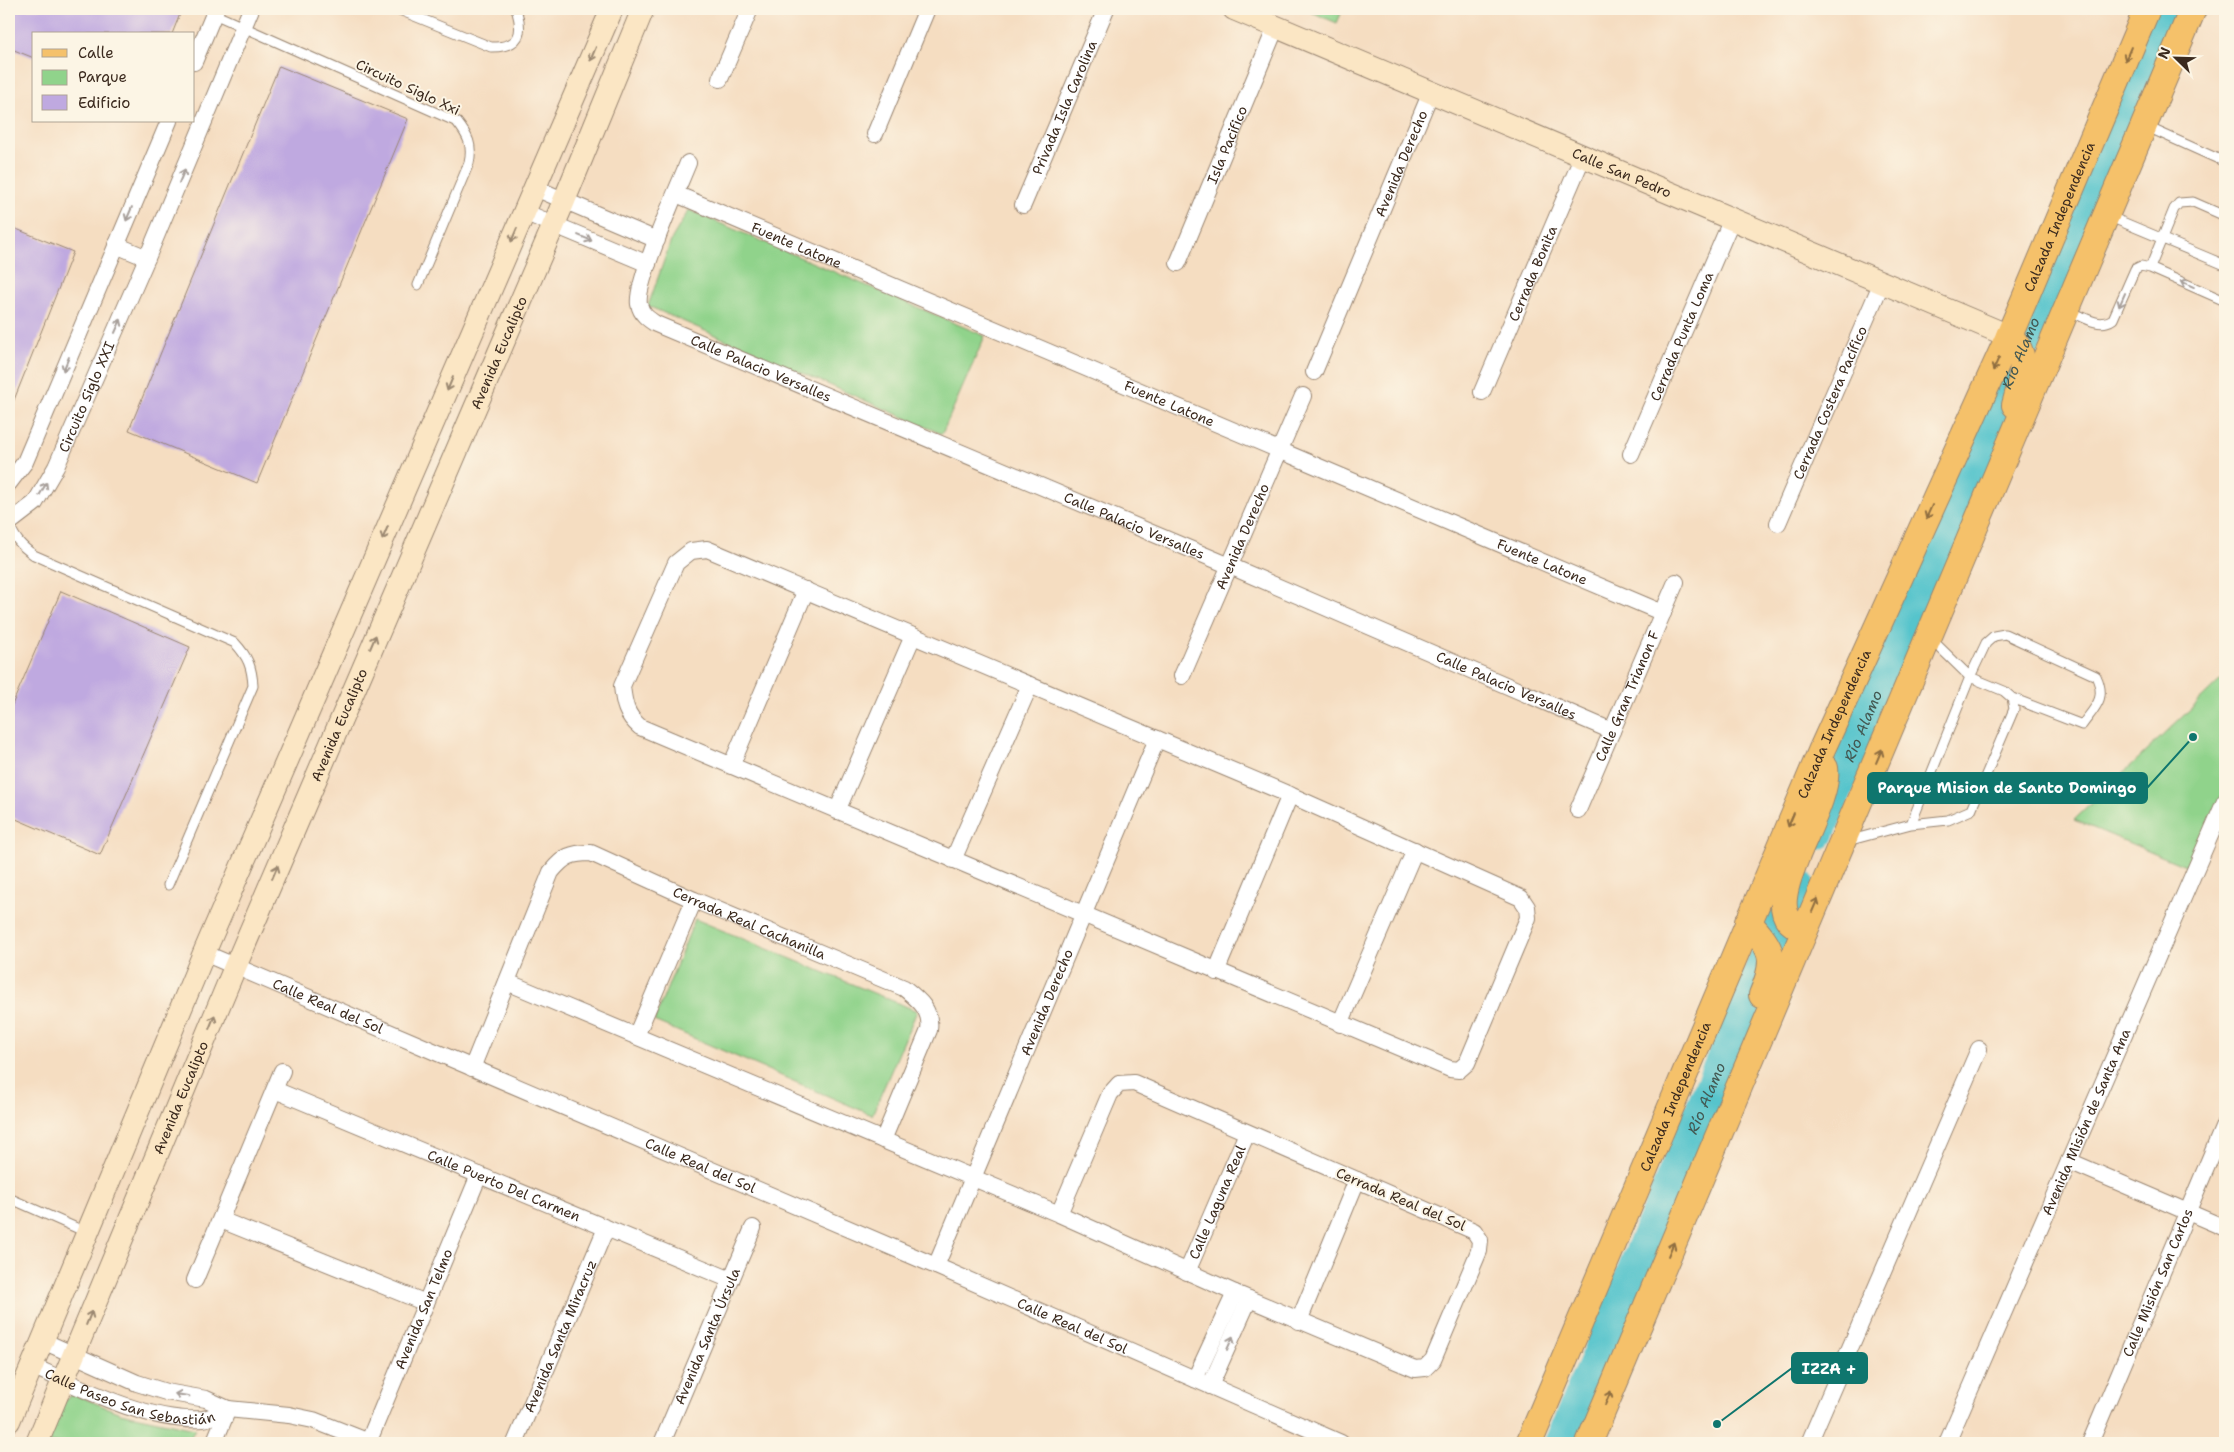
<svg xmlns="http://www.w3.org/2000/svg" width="2234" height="1452" viewBox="0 0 2234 1452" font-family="'Shantell Sans',sans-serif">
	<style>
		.green { fill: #90d38b; stroke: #667e54 }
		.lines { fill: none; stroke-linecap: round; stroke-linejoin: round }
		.river { stroke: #57c4cc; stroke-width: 34 }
		.building { fill: #bfa9e0 }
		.lane-casing { stroke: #988470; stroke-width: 11 }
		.street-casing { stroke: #988470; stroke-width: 18 }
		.secondary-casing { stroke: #988470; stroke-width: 24 }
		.primary-casing { stroke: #988470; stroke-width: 28 }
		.lane { stroke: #fff; stroke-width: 9 }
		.street { stroke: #fff; stroke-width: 16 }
		.secondary { stroke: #fbe6c4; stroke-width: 22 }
		.primary { stroke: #f5c16b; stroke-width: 26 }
		.oneway { stroke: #9b8871 }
		.oneway2 { stroke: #8f6e41 }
		.oneway3 { stroke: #a79f9a }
		.labels { text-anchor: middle; stroke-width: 4; stroke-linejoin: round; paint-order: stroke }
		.street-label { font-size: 14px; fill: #3b2a1e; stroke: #fcf5e5 }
		.water-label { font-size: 15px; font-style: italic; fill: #435852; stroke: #fcf5e5 }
		.leader { fill: none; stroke: #0f766e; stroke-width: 2 }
		.callout-dot { fill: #0f766e; stroke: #fcf5e5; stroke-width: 2 }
		.callout { fill: #0f766e; stroke: #0f766e; stroke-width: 2 }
		.callout-label { font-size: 15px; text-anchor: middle; font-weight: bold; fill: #fff }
	</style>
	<rect width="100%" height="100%" fill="#fcf5e5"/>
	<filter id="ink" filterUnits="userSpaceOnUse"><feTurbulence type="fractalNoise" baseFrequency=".02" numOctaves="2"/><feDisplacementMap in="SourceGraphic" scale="10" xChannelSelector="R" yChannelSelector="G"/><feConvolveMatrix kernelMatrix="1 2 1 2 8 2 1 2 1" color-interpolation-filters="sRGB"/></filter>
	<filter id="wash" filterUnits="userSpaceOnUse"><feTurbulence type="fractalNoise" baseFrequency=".0096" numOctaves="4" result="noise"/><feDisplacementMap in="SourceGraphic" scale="20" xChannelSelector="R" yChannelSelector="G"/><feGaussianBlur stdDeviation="1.12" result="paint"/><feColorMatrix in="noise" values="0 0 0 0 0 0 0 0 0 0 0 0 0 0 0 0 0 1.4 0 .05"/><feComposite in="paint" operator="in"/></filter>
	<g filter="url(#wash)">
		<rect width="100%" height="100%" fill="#f5ddc1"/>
		<!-- green -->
		<path class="green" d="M 1304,9 L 1343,9 L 1337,23 Z
			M 689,210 L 985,336 L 942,434 L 648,306 L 672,238 Z
			M 2225,676 L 2225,798 L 2195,870 L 2074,820 Z
			M 695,919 L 917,1011 L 872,1115 L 654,1021 Z
			M 73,1394 L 120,1413 L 195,1429 L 188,1443 L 40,1443 L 54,1409 Z"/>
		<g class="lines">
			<!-- river -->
			<g class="river">
				<path id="s1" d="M 1818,833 L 2166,9"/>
				<path id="s2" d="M 1561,1443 L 1797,884"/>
			</g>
		</g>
		<g id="blocks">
			<!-- building -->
			<path class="building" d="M 9,9 L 182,9 L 172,34 L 34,34 L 34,58 L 9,48 Z
				M 279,66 L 408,119 L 257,483 L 129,430 Z
				M 9,226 L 73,252 L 10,410 L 9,410 Z
				M 61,591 L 190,647 L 100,855 L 9,816 L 9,712 Z"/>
		</g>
	</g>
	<g filter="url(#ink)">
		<use href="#blocks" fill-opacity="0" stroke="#988470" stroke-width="1"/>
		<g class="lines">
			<defs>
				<path id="lane" d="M 397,9 L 491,47 C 520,47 524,34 516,9
					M 214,14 L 457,122 C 468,136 473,145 469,163 L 418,285
					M 2145,126 L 2225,162
					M 2108,216 L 2225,265
					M 2150,268 L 2174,209 L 2179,203 L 2193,202 L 2225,216
					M 2068,310 C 2082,316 2099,329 2113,319 L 2135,269 L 2141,266 L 2150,268 L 2225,301
					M 9,524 C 15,539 21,546 34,555 L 235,643 C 248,657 252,667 253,686 L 168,885
					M 1911,824 L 1970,677 L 1986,643 L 1994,636 L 2005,634 L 2096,676 C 2107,699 2095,707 2082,725 L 2012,698
					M 1847,841 L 1911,824 L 1948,820 L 1971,810 L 2014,709 L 2012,698 L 2004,691 L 1970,677 L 1931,639
					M 9,1198 L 88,1233"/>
				<g id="street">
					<path d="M 194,62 L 216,9"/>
					<path d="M 720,79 L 750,9"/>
					<path d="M 875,134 L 927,9"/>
					<path id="s3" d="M 688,163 C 678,188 635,283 639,304 C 641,314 648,319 656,324 L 1230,566 L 1612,731"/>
					<path d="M 535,188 L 657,240"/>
					<path id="s4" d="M 676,194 L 1663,613"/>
					<path id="s5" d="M 1023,205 L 1106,9"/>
					<path d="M 524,212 L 648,264"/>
					<path d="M 116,245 L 147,258"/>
					<path id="s6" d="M 1178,263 L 1276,27"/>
					<path id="s7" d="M 1314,372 L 1431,92"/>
					<path id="s8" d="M 1482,392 L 1583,156"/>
					<path id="s9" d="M 1631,454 L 1732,219"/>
					<path d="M 9,483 L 25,462 L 169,121"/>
					<path id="s10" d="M 9,523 L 35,503 L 56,467 L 147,258 L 251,9"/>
					<path id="s11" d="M 1778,523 L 1882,282"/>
					<path d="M 707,549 L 1290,795 L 1521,898 L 1527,907 L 1528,918 L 1467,1063 L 1459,1070 L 1450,1069 L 640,727 C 626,715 624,704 622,686 L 676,563 L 691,551 Z"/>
					<path id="s12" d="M 1182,676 L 1303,396"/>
					<path d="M 731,766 L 806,590"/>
					<path id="s13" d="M 1578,810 L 1676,582"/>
					<path d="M 837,811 L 913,636"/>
					<path d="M 953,860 L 1030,685"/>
					<path id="s14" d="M 204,953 L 936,1266 L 1341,1443"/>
					<path d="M 1216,972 L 1290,795"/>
					<path d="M 507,982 L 1059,1214 L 1235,1293 L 1415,1369 L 1425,1368 L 1433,1360 L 1479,1251 L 1480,1240 L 1474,1231 L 1134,1083 L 1119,1084 L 1110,1094 L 1059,1214"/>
					<path d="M 1340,1024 L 1415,850"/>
					<path d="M 636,1036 L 694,900"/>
					<path id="s15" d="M 472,1068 L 551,872 C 564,856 571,853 591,853 L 694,900 L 904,988 C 919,1000 932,1010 929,1030 L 883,1140"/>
					<path id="s16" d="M 275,1090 L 731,1280"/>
					<path d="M 2069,1161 L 2225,1228"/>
					<path d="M 221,1220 L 426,1303"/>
					<path id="s17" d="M 936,1266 L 1157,739"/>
					<path id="s18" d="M 1187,1272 L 1247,1133"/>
					<path d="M 195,1280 L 282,1071"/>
					<path d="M 1299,1321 L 1357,1180"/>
					<path d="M 43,1341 L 137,1383 L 166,1392 L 206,1399 L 228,1409 L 289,1415 L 313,1420 L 369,1442"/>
					<path id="s19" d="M 32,1366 C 81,1388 149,1423 203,1419 C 211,1418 221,1412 228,1409"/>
					<path d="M 1195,1379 L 1235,1293"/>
					<path d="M 1210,1386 L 1249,1299"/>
					<path d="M 214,1443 L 228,1409"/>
					<path id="s20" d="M 368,1443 L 479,1175"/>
					<path id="s21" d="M 515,1443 L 606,1228"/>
					<path id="s22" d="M 662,1443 L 753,1228"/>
					<path d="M 1809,1443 L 1979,1049"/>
					<path id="s23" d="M 1947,1443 L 2225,801"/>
					<path id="s24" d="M 2090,1443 L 2225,1123"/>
				</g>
				<g id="secondary">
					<path id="s25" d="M 1234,9 L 2009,336"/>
					<path d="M 9,1421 L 204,953 L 612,9"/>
					<path id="s26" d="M 37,1443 L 235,967 L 564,201 L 643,9"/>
				</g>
				<g id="primary">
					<path d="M 2009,336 C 2030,356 2022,380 2015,405"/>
					<path d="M 1748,922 C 1774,950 1777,959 1762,995"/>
					<path d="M 1804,932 C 1800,928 1793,924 1789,920 C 1765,891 1831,806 1825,768"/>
					<path id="s27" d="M 1529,1443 L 1822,749 L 2009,336 L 2147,9"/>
					<path d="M 1589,1443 L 2193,9"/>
				</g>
			</defs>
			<!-- lane casing -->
			<use href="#lane" class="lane-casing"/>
			<!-- street casing -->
			<use href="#street" class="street-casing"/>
			<!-- secondary casing -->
			<use href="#secondary" class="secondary-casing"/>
			<!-- primary casing -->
			<use href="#primary" class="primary-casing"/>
			<!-- lane -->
			<use href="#lane" class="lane"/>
			<!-- street -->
			<use href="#street" class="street"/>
			<!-- secondary -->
			<use href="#secondary" class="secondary"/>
			<!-- primary -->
			<use href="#primary" class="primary"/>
		</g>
		<!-- one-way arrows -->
		<defs><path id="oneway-shaft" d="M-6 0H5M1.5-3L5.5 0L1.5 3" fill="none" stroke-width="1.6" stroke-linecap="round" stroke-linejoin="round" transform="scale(1.25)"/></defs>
		<g class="oneway">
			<use href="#oneway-shaft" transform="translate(593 54) rotate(113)"/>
			<use href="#oneway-shaft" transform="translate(514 235) rotate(113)"/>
			<use href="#oneway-shaft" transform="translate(450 384) rotate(113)"/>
			<use href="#oneway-shaft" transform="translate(385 533) rotate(113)"/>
			<use href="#oneway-shaft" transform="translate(373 642) rotate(-67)"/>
			<use href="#oneway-shaft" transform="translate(275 872) rotate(-67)"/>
			<use href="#oneway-shaft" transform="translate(212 1022) rotate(-68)"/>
			<use href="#oneway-shaft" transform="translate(89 1318) rotate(-68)"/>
		</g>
		<g class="oneway2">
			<use href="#oneway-shaft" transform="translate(2128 54) rotate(113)"/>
			<use href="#oneway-shaft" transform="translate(1996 364) rotate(114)"/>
			<use href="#oneway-shaft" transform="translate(1929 512) rotate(114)"/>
			<use href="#oneway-shaft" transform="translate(1879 756) rotate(-67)"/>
			<use href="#oneway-shaft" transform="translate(1791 820) rotate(113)"/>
			<use href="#oneway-shaft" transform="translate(1815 905) rotate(-67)"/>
			<use href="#oneway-shaft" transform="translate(1671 1249) rotate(-67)"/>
			<use href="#oneway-shaft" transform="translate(1608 1398) rotate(-67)"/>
		</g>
		<g class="oneway3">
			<use href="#oneway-shaft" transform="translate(182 176) rotate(-67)"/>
			<use href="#oneway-shaft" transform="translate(129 214) rotate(113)"/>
			<use href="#oneway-shaft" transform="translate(585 238) rotate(23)"/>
			<use href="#oneway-shaft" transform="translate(2187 284) rotate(-156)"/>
			<use href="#oneway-shaft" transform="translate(2122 300) rotate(114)"/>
			<use href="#oneway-shaft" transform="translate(118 326) rotate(-66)"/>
			<use href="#oneway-shaft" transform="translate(66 364) rotate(113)"/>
			<use href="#oneway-shaft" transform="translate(43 489) rotate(-60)"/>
			<use href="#oneway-shaft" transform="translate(1230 1343) rotate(-66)"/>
			<use href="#oneway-shaft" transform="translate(182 1395) rotate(-170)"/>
		</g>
	</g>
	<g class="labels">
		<!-- street labels -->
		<g class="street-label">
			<text transform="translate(408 87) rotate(25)" y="5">Circuito Siglo Xxi</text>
			<text dy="5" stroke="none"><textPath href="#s5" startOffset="106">Privada Isla Carolina</textPath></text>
			<text dy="5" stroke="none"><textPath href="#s6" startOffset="128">Isla Pacifico</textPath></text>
			<text dy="5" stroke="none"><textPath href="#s7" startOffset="226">Avenida Derecho</textPath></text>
			<text dy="5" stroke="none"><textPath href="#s25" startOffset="421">Calle San Pedro</textPath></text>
			<text dy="5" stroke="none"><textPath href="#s27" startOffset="1336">Calzada Independencia</textPath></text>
			<text dy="5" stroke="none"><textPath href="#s4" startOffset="131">Fuente Latone</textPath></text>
			<text dy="5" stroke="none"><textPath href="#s8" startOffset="129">Cerrada Bonita</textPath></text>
			<text dy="5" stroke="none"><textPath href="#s9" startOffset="128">Cerrada Punta Loma</textPath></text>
			<text dy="5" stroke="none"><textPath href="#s26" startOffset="1184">Avenida Eucalipto</textPath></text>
			<text dy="5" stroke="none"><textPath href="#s3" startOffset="291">Calle Palacio Versalles</textPath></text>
			<text dy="5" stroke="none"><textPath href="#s10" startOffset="151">Circuito Siglo XXI</textPath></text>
			<text dy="5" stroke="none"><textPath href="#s11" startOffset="131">Cerrada Costera Pacífico</textPath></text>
			<text dy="5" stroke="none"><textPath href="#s4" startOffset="536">Fuente Latone</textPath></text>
			<text dy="5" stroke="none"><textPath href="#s3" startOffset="696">Calle Palacio Versalles</textPath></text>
			<text dy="5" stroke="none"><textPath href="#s12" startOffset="152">Avenida Derecho</textPath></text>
			<text dy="5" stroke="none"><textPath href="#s4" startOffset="941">Fuente Latone</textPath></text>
			<text dy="5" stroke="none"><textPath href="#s3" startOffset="1101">Calle Palacio Versalles</textPath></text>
			<text dy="5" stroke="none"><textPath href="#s13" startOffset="124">Calle Gran Trianon F</textPath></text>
			<text dy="5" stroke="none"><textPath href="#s27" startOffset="781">Calzada Independencia</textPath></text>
			<text dy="5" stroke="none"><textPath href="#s26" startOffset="779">Avenida Eucalipto</textPath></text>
			<text dy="5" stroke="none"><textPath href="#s15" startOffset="431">Cerrada Real Cachanilla</textPath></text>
			<text dy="5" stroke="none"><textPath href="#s17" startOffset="286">Avenida Derecho</textPath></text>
			<text dy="5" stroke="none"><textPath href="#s14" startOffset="135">Calle Real del Sol</textPath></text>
			<text dy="5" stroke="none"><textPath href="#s27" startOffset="376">Calzada Independencia</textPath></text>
			<text dy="5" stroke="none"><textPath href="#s26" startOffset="374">Avenida Eucalipto</textPath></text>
			<text dy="5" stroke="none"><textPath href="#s23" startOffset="350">Avenida Misión de Santa Ana</textPath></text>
			<text dy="5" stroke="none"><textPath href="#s14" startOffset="540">Calle Real del Sol</textPath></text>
			<text dy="5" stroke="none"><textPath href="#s16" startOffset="248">Calle Puerto Del Carmen</textPath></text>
			<text transform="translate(1401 1199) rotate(23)" y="5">Cerrada Real del Sol</text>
			<text dy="5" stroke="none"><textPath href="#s18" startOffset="76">Calle Laguna Real</textPath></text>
			<text dy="5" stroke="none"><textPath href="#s24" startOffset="174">Calle Misión San Carlos</textPath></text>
			<text dy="5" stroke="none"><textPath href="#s20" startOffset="145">Avenida San Telmo</textPath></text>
			<text dy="5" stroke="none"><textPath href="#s14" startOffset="945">Calle Real del Sol</textPath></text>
			<text dy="5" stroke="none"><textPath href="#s21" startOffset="116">Avenida Santa Miracruz</textPath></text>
			<text dy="5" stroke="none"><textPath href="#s22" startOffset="116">Avenida Santa Úrsula</textPath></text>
			<text dy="5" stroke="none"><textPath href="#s19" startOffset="104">Calle Paseo San Sebastián</textPath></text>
		</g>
		<!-- water labels -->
		<g class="water-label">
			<text dy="5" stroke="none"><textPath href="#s1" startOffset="521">Río Alamo</textPath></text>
			<text dy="5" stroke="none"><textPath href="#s1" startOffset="116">Río Alamo</textPath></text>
			<text dy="5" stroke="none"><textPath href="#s2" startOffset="374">Río Alamo</textPath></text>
		</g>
	</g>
	<!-- callouts -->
	<path class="leader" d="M2193 737L2147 788M1717 1424L1792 1368"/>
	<g class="callout-dot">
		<circle cx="2193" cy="737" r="5"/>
		<circle cx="1717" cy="1424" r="5"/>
	</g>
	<g class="callout">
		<rect x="1868" y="773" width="279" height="30" rx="5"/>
		<rect x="1792" y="1353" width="75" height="30" rx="5"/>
	</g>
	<g class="callout-label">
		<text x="2007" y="793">Parque Mision de Santo Domingo</text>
		<text x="1829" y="1374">IZZA +</text>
	</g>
	<!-- margin -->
	<rect width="2234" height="1452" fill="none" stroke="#fcf5e5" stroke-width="30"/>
	<!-- legend -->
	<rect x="32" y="32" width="162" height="90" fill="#fcf5e5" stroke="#afa495"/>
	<rect x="42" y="49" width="25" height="8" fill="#f5c16b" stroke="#afa495"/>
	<text x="78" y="58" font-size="15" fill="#3b2a1e">Calle</text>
	<rect x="42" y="70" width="25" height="15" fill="#90d38b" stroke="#afa495"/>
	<text x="78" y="82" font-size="15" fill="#3b2a1e">Parque</text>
	<rect x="42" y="95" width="25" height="15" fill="#bfa9e0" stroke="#afa495"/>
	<text x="78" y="108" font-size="15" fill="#3b2a1e">Edificio</text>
	<!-- north arrow -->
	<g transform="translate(2176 58) rotate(293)" stroke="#fcf5e5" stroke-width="4" paint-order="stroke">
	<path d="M0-4L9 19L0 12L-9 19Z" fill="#3b2a1e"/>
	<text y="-8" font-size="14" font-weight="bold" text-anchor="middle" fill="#3b2a1e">N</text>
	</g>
</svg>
